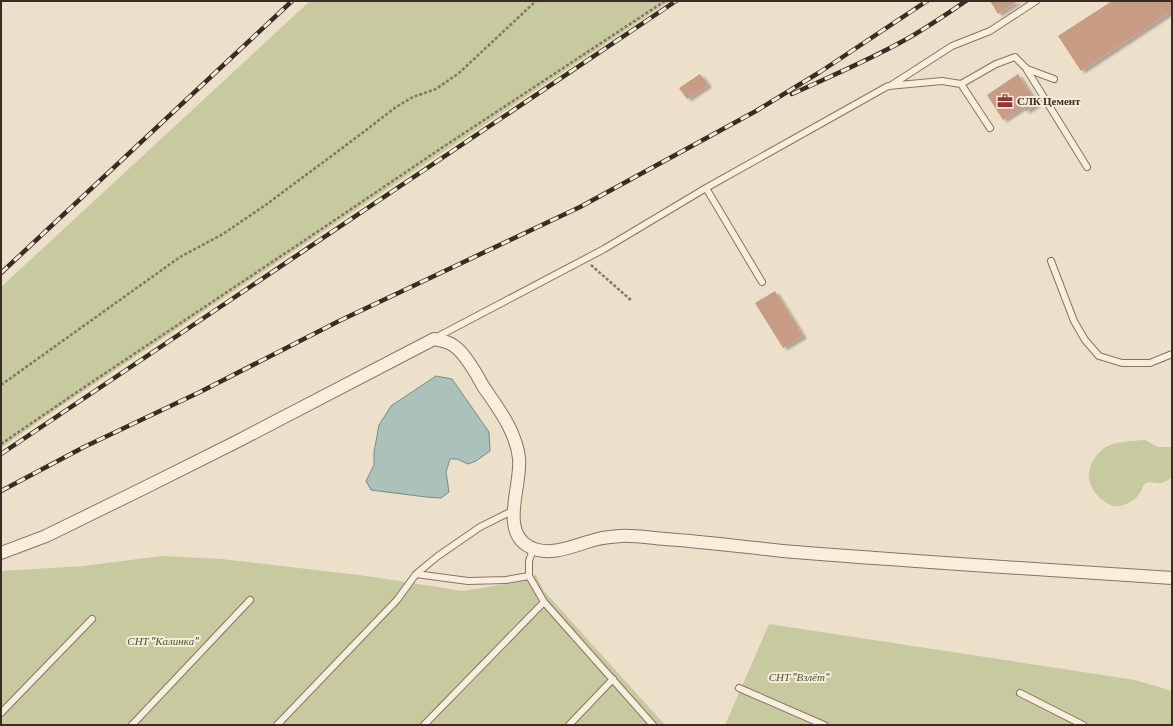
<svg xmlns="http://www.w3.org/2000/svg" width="1173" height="726" viewBox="0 0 1173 726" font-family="'Crimson Pro',serif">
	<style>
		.green { fill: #c7ca9f }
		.water { fill: #abc1b9; stroke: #728f86 }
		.building { fill: #c79c83; filter: url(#shadow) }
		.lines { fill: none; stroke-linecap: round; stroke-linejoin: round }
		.service-casing { stroke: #887360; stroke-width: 8 }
		.minor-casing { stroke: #887360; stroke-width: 14 }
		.path { stroke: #887360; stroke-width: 2.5; stroke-dasharray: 3 2; stroke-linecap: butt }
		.service { stroke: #f7eede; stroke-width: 6 }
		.minor { stroke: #f7eede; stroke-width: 12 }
		.rail-casing { stroke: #3a2c22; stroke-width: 4.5 }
		.rail { stroke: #f4ebda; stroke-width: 3; stroke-dasharray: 9; stroke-linecap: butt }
		.labels { text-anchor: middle; stroke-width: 4; stroke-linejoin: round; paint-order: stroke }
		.poi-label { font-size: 11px; font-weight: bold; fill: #3a2c22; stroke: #f4ebda; text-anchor: start }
		.park-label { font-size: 11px; font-style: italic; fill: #4c552a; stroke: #f4ebda }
	</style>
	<defs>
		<filter id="shadow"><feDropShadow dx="4" dy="2.5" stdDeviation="1" flood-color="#0004"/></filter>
	</defs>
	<rect width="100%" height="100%" fill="#ece0cb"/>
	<!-- green -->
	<path class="green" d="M 310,1 L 670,1 L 54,411 L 1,448 L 1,287 Z
		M 1145,440 L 1158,447 L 1172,447 L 1172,477 C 1169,479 1165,482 1161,483 C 1156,484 1151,481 1146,483 C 1143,485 1143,487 1141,491 C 1137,499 1129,504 1120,506 C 1107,509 1090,491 1089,478 C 1088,465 1097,451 1108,446 C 1119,441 1133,441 1145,440 Z
		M 162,556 L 222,559 L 367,576 L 463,591 L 518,582 L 536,575 L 544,591 L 665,725 L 1,725 L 1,571 L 83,566 Z
		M 769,624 L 1135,680 L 1172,691 L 1172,725 L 725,725 Z"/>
	<!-- water -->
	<path class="water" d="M 436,376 L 452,379 L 489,432 L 490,451 L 476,461 L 468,464 L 457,459 L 450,459 L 446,472 L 449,492 L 441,498 L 426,497 L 371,490 L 366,481 L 374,465 L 374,452 L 379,425 L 391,406 Z"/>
	<!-- building -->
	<path class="building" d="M 990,1 L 1018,1 L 998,14 Z
		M 1112,1 L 1172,1 L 1172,11 L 1081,71 L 1058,36 Z
		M 700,74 L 708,85 L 687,99 L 679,88 Z
		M 1018,74 L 1037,104 L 1026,111 L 1023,107 L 1003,120 L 987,95 Z
		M 775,291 L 803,336 L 783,348 L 755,303 Z"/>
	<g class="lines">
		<defs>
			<path id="service" d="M 1027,70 L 1087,167
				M 961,84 L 990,128
				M 890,86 L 952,46 L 990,31 L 1036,1
				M 706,188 L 762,282
				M 1051,261 L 1074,321 L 1085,340 L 1099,356 L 1122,363 L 1150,363 L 1172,354
				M 435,338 L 604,249 L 706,188 L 888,86 L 942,81 L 961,84 L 996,64 L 1015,57 L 1027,69 L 1054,79
				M 533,549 L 529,561 L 529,576 L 544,602 L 653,725
				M 416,574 L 468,581 L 506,580 L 529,576
				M 739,688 L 824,725
				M 1020,693 L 1083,725
				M 1,713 L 92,619
				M 132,725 L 250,600
				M 277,725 L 397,600 L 416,574 L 438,556 L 480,527 L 514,510
				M 424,725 L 544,602
				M 569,725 L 613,679"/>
			<path id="minor" d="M 1,553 L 46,536 L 144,488 L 236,442 L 434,339 C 443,341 451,342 458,349 C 468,359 476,373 483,386 C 498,408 516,431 519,458 C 522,484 500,530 528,546 C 550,559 576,544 598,539 C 605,537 613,537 620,536 C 635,535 650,538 665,539 C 708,542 751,548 795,552 C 920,562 1046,570 1172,578"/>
		</defs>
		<!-- service casing -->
		<use href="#service" class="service-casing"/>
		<!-- minor casing -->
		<use href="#minor" class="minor-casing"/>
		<!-- path -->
		<path class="path" d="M 591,265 L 632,301
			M 1,385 L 180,257 L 223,234 L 267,204 L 361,134 L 396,107 L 413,97 L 436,89 L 459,73 L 536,1
			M 1,444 L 80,390 L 326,226 L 443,147 L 665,1"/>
		<!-- service -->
		<use href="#service" class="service"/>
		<!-- minor -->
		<use href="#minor" class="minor"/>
		<defs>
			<path id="rail" d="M 792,94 C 829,77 867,61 903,41 C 925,29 945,15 966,1
				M 1,273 L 292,1
				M 1,454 L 676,1
				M 1,491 L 84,447 L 200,392 L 339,321 L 580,207 L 756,111 L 820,72 L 927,1"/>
		</defs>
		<!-- rail casing -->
		<use href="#rail" class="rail-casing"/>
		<!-- rail -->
		<use href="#rail" class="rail"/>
	</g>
	<!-- icons -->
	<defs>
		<symbol id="office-bare" viewBox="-9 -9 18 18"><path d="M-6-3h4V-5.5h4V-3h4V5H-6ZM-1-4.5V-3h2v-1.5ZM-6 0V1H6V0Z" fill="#933439" stroke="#f4ebda" stroke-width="2.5" paint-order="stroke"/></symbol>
	</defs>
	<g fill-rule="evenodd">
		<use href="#office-bare" x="994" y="90" width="22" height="22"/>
	</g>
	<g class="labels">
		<!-- poi labels -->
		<g class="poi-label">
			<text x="1017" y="105">СЛК Цемент</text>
		</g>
		<!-- park labels -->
		<g class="park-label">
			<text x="163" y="645">СНТ "Калинка"</text>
			<text x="799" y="681">СНТ "Взлёт"</text>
		</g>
	</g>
	<!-- border -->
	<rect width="1173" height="726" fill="none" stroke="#3a2c22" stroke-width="4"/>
</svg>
